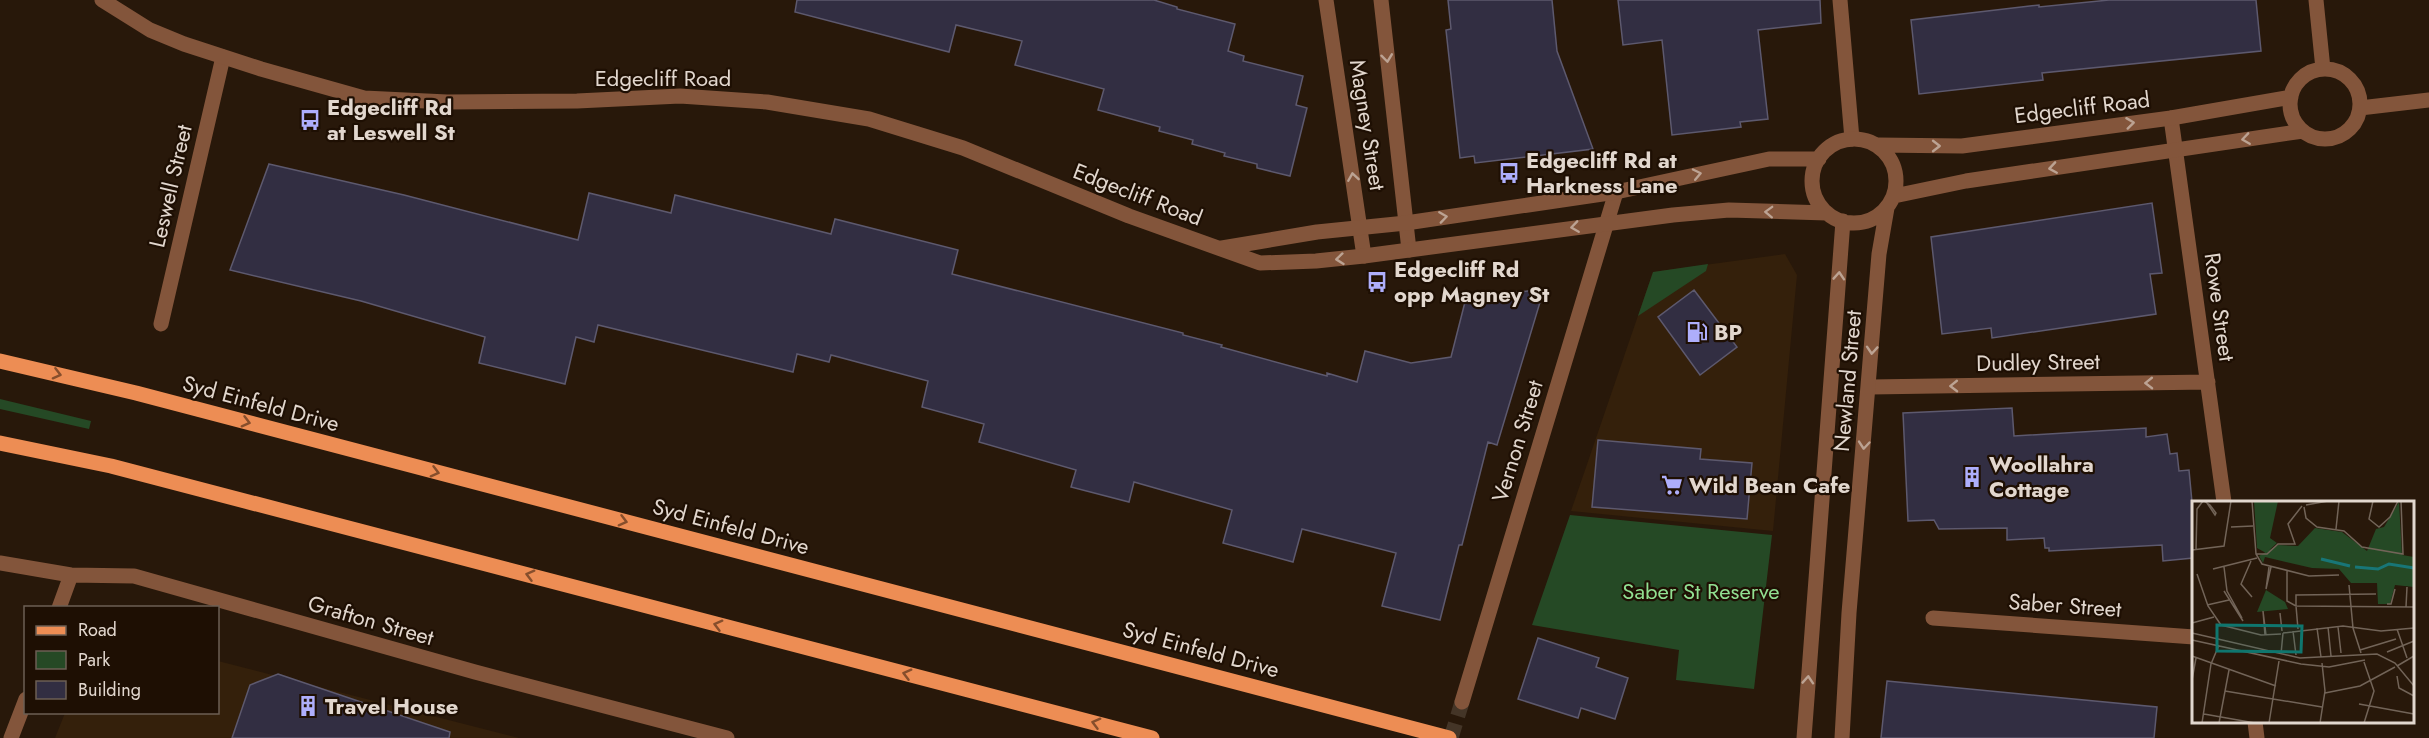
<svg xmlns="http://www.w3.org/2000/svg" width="2429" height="738" viewBox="0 0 2429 738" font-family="Jost,sans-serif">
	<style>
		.built { fill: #34200b }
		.green { fill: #254925 }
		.building { fill: #322e42; stroke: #5d596e; stroke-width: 1.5 }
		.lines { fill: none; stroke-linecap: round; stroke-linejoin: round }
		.minor-tunnel { stroke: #443527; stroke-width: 15; stroke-dasharray: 15 8; stroke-linecap: butt }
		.minor { stroke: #83553b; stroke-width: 15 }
		.tertiary { stroke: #83553b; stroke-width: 15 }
		.primary { stroke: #ed8d54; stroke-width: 15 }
		.oneway { stroke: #bca393 }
		.oneway2 { stroke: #864e2c }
		.labels { text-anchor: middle; stroke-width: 4.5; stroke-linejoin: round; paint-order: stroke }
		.street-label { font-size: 22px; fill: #e2d7ce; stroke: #1e0f03 }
		.poi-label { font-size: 22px; font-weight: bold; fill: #e2d7ce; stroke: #1e0f03; text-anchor: start }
		.park-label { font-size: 22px; fill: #91df91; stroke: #1e0f03 }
		.inset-river { fill: none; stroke: #187677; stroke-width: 3 }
		.inset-road { fill: none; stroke: #726458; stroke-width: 1.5 }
		.view { fill: #0f766e; fill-opacity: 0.15; stroke: #0f766e; stroke-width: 3 }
		.inset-edge { fill: none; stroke: #e2d7ce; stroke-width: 3 }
	</style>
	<rect width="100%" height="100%" fill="#28180a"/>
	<!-- built -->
	<path class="built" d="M 1785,254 L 1797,275 L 1773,531 L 1571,511 L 1653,272 Z
		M 218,661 L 519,738 L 55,738 L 65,713 L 218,712 Z"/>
	<!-- green -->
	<path class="green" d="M 1708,264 L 1706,271 L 1638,316 L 1653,272 Z
		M 0,399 L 91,421 L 89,429 L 0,409 Z
		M 1570,515 L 1772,535 L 1754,689 L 1676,680 L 1679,650 L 1532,625 Z"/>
	<!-- building -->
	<path class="building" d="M 797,0 L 1154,0 L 1177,7 L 1177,9 L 1235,24 L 1228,51 L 1244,56 L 1243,61 L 1303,76 L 1296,105 L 1307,108 L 1290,176 L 1257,168 L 1257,164 L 1224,156 L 1225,153 L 1192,144 L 1193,140 L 1159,131 L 1160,127 L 1098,110 L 1104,89 L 1015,65 L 1022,41 L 956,25 L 949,52 L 795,12 Z
		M 1448,0 L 1552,0 L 1557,51 L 1593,149 L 1475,163 L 1474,156 L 1460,158 L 1446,30 L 1451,29 Z
		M 1618,0 L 1820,0 L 1821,23 L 1758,30 L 1768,119 L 1740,122 L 1741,127 L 1672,135 L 1662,40 L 1623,45 Z
		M 2109,0 L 2256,0 L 2261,51 L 2042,73 L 2043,80 L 1919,94 L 1911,20 L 2039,5 L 2039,7 Z
		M 269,164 L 404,195 L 578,240 L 589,193 L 671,213 L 675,195 L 831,234 L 835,219 L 958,250 L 952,274 L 1183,333 L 1183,335 L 1222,345 L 1221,347 L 1327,376 L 1327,373 L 1357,382 L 1365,351 L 1411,363 L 1451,357 L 1465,302 L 1502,294 L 1544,289 L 1497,445 L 1488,442 L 1462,545 L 1459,545 L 1440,620 L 1382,606 L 1396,553 L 1302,529 L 1293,562 L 1223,543 L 1232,510 L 1134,482 L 1129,502 L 1071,487 L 1076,470 L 979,442 L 984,424 L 922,407 L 928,381 L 831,355 L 829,362 L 797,354 L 793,372 L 598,325 L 594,342 L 576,337 L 565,384 L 479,363 L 485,337 L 361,301 L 230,270 Z
		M 2152,203 L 2162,273 L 2150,274 L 2156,314 L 1992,338 L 1991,328 L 1942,334 L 1931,237 Z
		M 1694,290 L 1737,347 L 1700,375 L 1658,317 Z
		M 2012,408 L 2014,436 L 2146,428 L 2146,437 L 2167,434 L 2170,454 L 2177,453 L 2179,471 L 2189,470 L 2193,513 L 2193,558 L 2163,561 L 2162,545 L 2049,551 L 2049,548 L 2045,548 L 2044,538 L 2007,540 L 2007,528 L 1939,529 L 1934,520 L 1908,521 L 1903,413 Z
		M 1598,440 L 1701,449 L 1700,459 L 1752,463 L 1747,519 L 1592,507 Z
		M 1538,638 L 1599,658 L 1596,667 L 1628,678 L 1615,719 L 1581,708 L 1578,718 L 1518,699 Z
		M 278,674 L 450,732 L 449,738 L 232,738 L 250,685 Z
		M 1887,681 L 2157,707 L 2154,738 L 1881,738 Z"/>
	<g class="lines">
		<!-- minor-tunnel -->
		<path class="minor-tunnel" d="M 1451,738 L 1462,702"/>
		<!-- minor -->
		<path class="minor" d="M 1326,0 L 1364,256
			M 1381,0 L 1409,250
			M 1840,0 L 1852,139
			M 2171,118 L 2224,502
			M 161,324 L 223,57
			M 1870,387 L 2208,382
			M 0,563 L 71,575 L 134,576 L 475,672 L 727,738
			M 59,608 L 71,575
			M 1933,618 L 2194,637
			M 1462,702 L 1616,192
			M 2255,722 L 2257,738
			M 11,738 L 26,699"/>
		<!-- tertiary -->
		<path class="tertiary" d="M 102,0 L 150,30 L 184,44 L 261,69 L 364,98 L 447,102 L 577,101 L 680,96 L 767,102 L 869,119 L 963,148 L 1129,216 L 1260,263 L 1316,261 L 1364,256 L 1673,215 L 1729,210 L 1827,213
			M 2316,0 L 2323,69
			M2290 104a35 35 0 1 1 70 0a35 35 0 1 1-70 0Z
			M 2360,108 L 2429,100
			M1812 181a42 42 0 1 1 84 0a42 42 0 1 1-84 0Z
			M 1878,145 L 1962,146 L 2171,118 L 2291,97
			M 1894,196 L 1966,181 L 2303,131
			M 1222,248 L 1317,232 L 1406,223 L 1616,192 L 1769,159 L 1819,159
			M 1804,738 L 1843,221
			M 1842,738 L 1849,613 L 1879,254 L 1887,208"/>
		<!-- primary -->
		<path class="primary" d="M 0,361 L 136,393 L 1449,738
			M 0,443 L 111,466 L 1152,738"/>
	</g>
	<!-- one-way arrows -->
	<defs><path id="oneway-chevron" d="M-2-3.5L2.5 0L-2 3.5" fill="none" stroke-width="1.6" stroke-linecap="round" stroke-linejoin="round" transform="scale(1.5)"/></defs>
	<g class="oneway">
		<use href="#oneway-chevron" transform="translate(1387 58) rotate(83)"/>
		<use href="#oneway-chevron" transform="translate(2130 123) rotate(-7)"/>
		<use href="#oneway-chevron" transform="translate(2246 139) rotate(172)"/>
		<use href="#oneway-chevron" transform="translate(1936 146)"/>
		<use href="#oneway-chevron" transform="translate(2053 168) rotate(171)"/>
		<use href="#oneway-chevron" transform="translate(1697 174) rotate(-12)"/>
		<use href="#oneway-chevron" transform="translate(1353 177) rotate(-99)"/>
		<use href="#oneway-chevron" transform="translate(1769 212) rotate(-178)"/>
		<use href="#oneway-chevron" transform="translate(1443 217) rotate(-8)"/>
		<use href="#oneway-chevron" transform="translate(1575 227) rotate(172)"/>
		<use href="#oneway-chevron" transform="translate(1340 259) rotate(174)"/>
		<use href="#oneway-chevron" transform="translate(1839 276) rotate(-86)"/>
		<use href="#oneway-chevron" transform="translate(1872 350) rotate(94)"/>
		<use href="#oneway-chevron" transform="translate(2149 383) rotate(179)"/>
		<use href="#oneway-chevron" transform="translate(1954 386) rotate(179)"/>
		<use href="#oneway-chevron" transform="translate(1864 445) rotate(95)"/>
		<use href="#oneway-chevron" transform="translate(1808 680) rotate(-86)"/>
	</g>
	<g class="oneway2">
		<use href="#oneway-chevron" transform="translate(57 374) rotate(14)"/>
		<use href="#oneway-chevron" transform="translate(246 422) rotate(15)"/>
		<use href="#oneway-chevron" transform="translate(435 472) rotate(15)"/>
		<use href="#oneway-chevron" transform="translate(623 521) rotate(15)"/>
		<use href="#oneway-chevron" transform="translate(530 575) rotate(-165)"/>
		<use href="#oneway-chevron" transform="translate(718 625) rotate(-165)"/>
		<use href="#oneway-chevron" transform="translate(907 674) rotate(-165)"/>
		<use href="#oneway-chevron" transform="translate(1096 723) rotate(-165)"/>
	</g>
	<!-- icons -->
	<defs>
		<symbol id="bus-bare" viewBox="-9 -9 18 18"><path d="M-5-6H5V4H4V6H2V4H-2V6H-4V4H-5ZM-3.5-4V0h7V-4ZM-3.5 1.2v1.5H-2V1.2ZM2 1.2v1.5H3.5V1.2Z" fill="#aeaefb" stroke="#1e0f03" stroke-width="2.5" paint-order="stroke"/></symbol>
		<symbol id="fuel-bare" viewBox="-9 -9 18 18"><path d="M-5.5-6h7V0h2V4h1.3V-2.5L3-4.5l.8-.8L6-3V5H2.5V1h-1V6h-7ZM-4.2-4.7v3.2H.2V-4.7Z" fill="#aeaefb" stroke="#1e0f03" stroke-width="2.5" paint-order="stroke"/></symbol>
		<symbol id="building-bare" viewBox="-9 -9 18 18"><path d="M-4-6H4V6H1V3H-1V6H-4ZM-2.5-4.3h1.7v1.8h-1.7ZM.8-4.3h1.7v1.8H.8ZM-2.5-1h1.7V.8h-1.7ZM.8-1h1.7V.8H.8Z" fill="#aeaefb" stroke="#1e0f03" stroke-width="2.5" paint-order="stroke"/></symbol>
		<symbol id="supermarket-bare" viewBox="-9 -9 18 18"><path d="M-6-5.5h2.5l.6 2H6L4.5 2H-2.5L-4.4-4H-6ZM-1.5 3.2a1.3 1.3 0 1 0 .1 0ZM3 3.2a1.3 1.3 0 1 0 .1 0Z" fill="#aeaefb" stroke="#1e0f03" stroke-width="2.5" paint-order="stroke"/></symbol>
	</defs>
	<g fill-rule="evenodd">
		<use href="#bus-bare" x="295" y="105" width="30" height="30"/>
		<use href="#bus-bare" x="1494" y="158" width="30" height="30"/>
		<use href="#bus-bare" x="1362" y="267" width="30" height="30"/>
		<use href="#fuel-bare" x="1682" y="317" width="30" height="30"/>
		<use href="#building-bare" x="1957" y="462" width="30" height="30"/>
		<use href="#supermarket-bare" x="1657" y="470" width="30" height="30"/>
		<use href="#building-bare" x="293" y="691" width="30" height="30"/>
	</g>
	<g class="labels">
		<!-- street labels -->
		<g class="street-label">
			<text x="663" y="86">Edgecliff Road</text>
			<text transform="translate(2082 107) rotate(-7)" y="8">Edgecliff Road</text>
			<text transform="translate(1368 125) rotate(81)" y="8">Magney Street</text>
			<text transform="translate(170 186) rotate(-77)" y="8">Leswell Street</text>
			<text transform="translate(1138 194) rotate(21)" y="8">Edgecliff Road</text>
			<text transform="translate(2220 307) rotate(82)" y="8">Rowe Street</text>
			<text transform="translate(2038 362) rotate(-1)" y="8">Dudley Street</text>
			<text transform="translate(1847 381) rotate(-85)" y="8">Newland Street</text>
			<text transform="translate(261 403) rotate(15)" y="8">Syd Einfeld Drive</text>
			<text transform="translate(1517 441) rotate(-73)" y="8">Vernon Street</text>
			<text transform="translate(731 526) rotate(15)" y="8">Syd Einfeld Drive</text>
			<text transform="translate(2065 605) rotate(4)" y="8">Saber Street</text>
			<text transform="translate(371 620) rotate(16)" y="8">Grafton Street</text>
			<text transform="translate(1201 649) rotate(15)" y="8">Syd Einfeld Drive</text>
		</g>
		<!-- poi labels -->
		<g class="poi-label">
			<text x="327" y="115">Edgecliff Rd<tspan x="327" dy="25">at Leswell St</tspan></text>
			<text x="1526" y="168">Edgecliff Rd at<tspan x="1526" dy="25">Harkness Lane</tspan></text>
			<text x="1394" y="277">Edgecliff Rd<tspan x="1394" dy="25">opp Magney St</tspan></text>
			<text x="1714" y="340">BP</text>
			<text x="1989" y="472">Woollahra<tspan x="1989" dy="25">Cottage</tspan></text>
			<text x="1689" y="493">Wild Bean Cafe</text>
			<text x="325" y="714">Travel House</text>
		</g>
		<!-- park labels -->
		<g class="park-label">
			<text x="1701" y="599">Saber St Reserve</text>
		</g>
	</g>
	<!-- overview -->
	<g transform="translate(2192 501)">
		<rect width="222" height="222" fill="#28180a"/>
		<path d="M 62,0 L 86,0 L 78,37 L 85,42 L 74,52 L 65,47 ZM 207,1 L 210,54 L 222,56 L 222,86 L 203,84 L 198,103 L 186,103 L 185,82 L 159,82 L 147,68 L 120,67 L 73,56 L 71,62 L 67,55 L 86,44 L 106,45 L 123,27 L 150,31 L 175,50 L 184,28 L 192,26 ZM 74,89 L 93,101 L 96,108 L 65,111 Z" fill="#254925"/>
		<path class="inset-river" d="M 129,58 L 158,65M 163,66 L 186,68 L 197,63 L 222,67"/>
		<path class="inset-road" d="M 12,0 L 18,4 L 24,12 L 23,14 L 15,2M 60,0 L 64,53 L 70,63 L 117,75 L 147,74M 181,0 L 177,18 L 187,26 L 198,16 L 206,0M 114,4 L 136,0M 112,6 L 114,17 L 125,26 L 152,30 L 170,46 L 211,53 L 209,0M 39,26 L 61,25M 144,28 L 147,0M 0,49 L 32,45 L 39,0M 4,49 L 5,8 L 11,0M 64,53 L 75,53 L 86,43 L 103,43 L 96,23 L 110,5M 59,60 L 49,83 L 60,96M 32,66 L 35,90 L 50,117M 77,66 L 74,88 L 79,66M 21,68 L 65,57M 95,70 L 95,100 L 104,105 L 106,128M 5,73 L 16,105 L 29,124 L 69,134 L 89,133M 157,84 L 161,127 L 169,152M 32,90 L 51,120M 184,93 L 104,94 L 104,105 L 222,106M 195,103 L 199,103 L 203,88M 15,104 L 37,99M 214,106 L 215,86M 88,112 L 90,130M 0,122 L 22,116M 136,126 L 139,155M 146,126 L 149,152M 125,127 L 129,156M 205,128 L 215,157M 101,130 L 104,154M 0,132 L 108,157 L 185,153 L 203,162 L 222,185M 91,132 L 151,125 L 189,130 L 222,127M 73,134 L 71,110 L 74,134M 0,139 L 109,163 L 137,166 L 173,159M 168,149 L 204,138M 195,151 L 222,140M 89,153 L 91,132M 0,155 L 84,185M 205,165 L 222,155M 205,175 L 207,187 L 222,195M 0,179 L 4,157M 33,190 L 130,206M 133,192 L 168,185 L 203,166M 167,203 L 222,213M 12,213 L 63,222M 10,222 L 19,163 L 27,144M 27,222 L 37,169M 77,222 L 87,160M 128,222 L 133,190 L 130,162M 172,222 L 182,190 L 172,161"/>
		<path class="view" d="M 25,124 L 110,125 L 109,151 L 25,150 Z"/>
		<rect width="222" height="222" class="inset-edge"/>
	</g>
	<!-- legend -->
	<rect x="24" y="606" width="195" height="108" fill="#1e0f03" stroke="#6c5f54" stroke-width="1.5"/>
	<rect x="36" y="626" width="30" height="9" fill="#ed8d54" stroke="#6c5f54" stroke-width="1.5"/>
	<text x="78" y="636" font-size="18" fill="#e2d7ce">Road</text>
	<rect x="36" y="651" width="30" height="18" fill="#254925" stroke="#6c5f54" stroke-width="1.5"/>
	<text x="78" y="666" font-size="18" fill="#e2d7ce">Park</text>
	<rect x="36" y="681" width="30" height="18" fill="#322e42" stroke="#6c5f54" stroke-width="1.5"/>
	<text x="78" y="696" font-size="18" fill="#e2d7ce">Building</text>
</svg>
